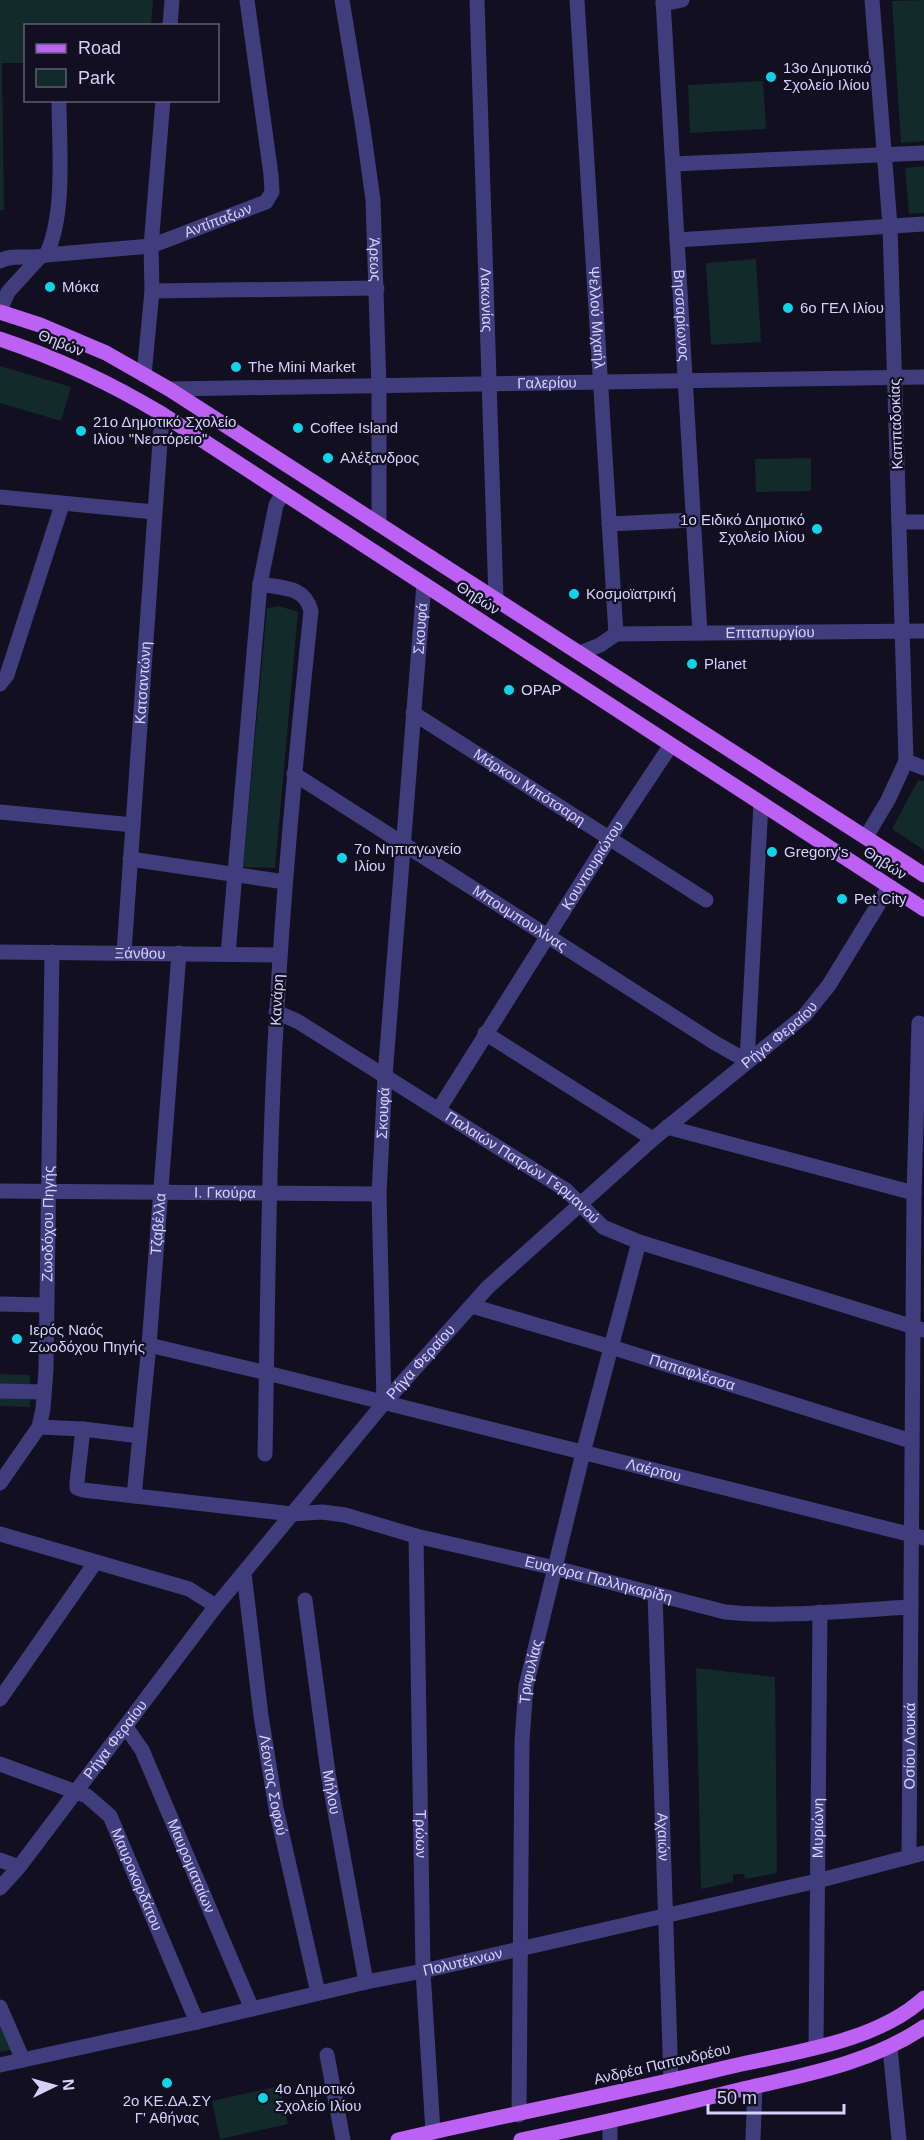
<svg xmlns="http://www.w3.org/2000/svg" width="924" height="2140" viewBox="0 0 924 2140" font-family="Helvetica,sans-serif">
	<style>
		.green { fill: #122a29 }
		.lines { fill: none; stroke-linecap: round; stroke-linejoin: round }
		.minor { stroke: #3f3d7c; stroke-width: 15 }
		.major { stroke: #bd60f4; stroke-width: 15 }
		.poi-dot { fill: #10d3e9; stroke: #120f21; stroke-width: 2 }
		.labels { text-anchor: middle; stroke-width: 4.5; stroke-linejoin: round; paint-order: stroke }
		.poi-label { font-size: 15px; fill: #d6d1fc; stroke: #120f21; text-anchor: start }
		.street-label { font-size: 15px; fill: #d6d1fc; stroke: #120f21 }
	</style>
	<rect width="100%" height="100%" fill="#120f21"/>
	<!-- green -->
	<path class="green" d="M 0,0 L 153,0 L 151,25 L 26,26 L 25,63 L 2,63 L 4,210 L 0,210 Z
		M 924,0 L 924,141 L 901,143 L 892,1 Z
		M 763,81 L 766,129 L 690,133 L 688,85 Z
		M 924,166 L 924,213 L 909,214 L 905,168 Z
		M 756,259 L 761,342 L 711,345 L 706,263 Z
		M 0,366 L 71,387 L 61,421 L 0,403 Z
		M 811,458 L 811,491 L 756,492 L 755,459 Z
		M 279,606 L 298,612 L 275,868 L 243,867 L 267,608 Z
		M 918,780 L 924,781 L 924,850 L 892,829 Z
		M 0,1374 L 30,1375 L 30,1407 L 0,1406 Z
		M 696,1668 L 775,1677 L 777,1873 L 745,1879 L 744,1874 L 733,1874 L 733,1882 L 701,1889 Z
		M 0,2026 L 12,2050 L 0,2052 Z
		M 280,2086 L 288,2124 L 220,2139 L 212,2101 Z"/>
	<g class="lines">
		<!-- minor -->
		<g class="minor">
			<path id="s1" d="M 342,0 L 363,128 L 373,200 L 379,386 L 379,524"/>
			<path id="s2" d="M 477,0 L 496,599"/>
			<path id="s3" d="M 577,0 L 616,634"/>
			<path id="s4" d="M 663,0 L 700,633"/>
			<path d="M 663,4 L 682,0"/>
			<path d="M 170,26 L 172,0"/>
			<path d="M 673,164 L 924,153"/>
			<path d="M 677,240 L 924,224"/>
			<path d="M 46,255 C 66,214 59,146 59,100"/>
			<path id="s5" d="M 0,261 C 13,253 31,260 46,255 L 151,246 L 266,202 L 272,192 L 271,175 L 247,0"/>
			<path d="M 152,291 L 377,288"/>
			<path d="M 0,310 L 8,292 L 39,258"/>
			<path d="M 144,375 L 152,291 L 151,246 L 163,100"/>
			<path id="s6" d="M 169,389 L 924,377"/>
			<path d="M 0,497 L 154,512"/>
			<path d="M 899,522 L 924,522"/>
			<path d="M 609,524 L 693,520"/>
			<path d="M 260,584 C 282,588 305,586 311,611 C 297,744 284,876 277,1009 C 268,1157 268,1306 265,1454"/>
			<path id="s7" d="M 616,634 L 924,631"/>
			<path d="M 580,653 L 600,645 L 616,634"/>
			<path d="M 0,684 L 7,675 L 62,505"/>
			<path id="s8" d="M 413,713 L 706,900"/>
			<path d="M 906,761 L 924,768"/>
			<path id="s9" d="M 294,774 L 715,1043 L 747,1061"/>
			<path d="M 0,812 L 133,825"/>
			<path d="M 866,837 L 888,800 L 906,761 L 890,226 L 872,0"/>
			<path d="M 130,859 L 285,882"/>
			<path id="s10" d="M 0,952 L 280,955"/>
			<path id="s11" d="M 124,952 L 162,414"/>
			<path d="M 228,954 L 260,584 L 276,505 L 283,493"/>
			<path id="s12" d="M 276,1012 L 297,1021 L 566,1190 L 603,1227 L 639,1242 L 924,1330"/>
			<path d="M 485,1033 L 653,1139"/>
			<path d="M 747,1061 L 761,803"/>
			<path id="s13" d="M 439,1109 L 610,837 L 671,745"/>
			<path d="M 667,1127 L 914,1193"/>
			<path id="s14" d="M 0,1191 L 379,1194"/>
			<path d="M 0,1304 L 46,1305"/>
			<path id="s15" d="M 472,1306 L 611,1347 L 911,1441"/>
			<path id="s16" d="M 149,1345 L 267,1373 L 924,1538"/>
			<path d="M 0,1391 L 44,1392"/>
			<path id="s17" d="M 384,1403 L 379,1194 L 385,1076 L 424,584"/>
			<path d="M 39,1427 L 83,1429 L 140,1436"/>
			<path id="s18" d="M 83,1429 L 77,1482 L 77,1488 L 83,1490 L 292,1514 L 322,1512 L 345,1515 L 416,1536 L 555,1568 L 725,1612 C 784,1618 851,1610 911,1607"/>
			<path id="s19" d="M 0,1483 L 39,1427 L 43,1409 L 46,1369 L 52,952"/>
			<path id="s20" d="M 134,1496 L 149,1345 L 179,953"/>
			<path d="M 0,1534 L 189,1589 L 216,1606"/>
			<path id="s21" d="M 416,1536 L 423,1971 L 433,2132"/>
			<path id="s22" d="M 244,1573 L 261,1716 L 276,1808 L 318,1993"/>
			<path id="s23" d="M 655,1594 L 671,2081"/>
			<path id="s24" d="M 305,1600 L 328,1773 L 366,1982"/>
			<path d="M 0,1699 L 95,1563"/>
			<path id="s25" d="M 126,1727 L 142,1750 L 252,2009"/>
			<path id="s26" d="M 0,1764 L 87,1796 L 110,1816 L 197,2022"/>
			<path id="s27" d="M 909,1857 L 914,1193 L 919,1023"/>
			<path d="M 0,1860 L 19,1867"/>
			<path id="s28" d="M 0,1888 L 19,1867 L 216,1606 L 384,1403 L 488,1287 L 653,1139 L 805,1015 L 829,985 L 889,887"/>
			<path d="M 0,2007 L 23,2060"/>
			<path id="s29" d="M 816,2046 L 820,1612"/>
			<path d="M 890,2048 L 899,2140"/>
			<path d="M 327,2055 L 343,2140"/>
			<path id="s30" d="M 0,2065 L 197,2022 L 366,1982 L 423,1971 L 817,1881 L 924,1853"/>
			<path id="s31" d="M 519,2115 L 522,1741 L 526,1686 L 583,1453 L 639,1242"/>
			<path d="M 610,2140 L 610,2121"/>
			<path d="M 753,2140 L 755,2086"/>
		</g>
		<!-- major -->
		<path class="major" d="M 0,312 L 40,325 L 106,353 L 169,389 L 924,875
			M 0,339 C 60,359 109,382 162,414 L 924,909
			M 398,2140 C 509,2114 621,2093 733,2066 C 794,2052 876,2042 924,1998
			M 521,2140 C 594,2125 666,2108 739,2090 C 803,2075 869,2064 924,2027"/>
	</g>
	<!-- markers -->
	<g class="poi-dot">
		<circle cx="771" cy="77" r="6"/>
		<circle cx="50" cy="287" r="6"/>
		<circle cx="788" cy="308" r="6"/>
		<circle cx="236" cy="367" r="6"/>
		<circle cx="298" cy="428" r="6"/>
		<circle cx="81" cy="431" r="6"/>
		<circle cx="328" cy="458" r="6"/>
		<circle cx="817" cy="529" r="6"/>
		<circle cx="574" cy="594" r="6"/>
		<circle cx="692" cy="664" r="6"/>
		<circle cx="509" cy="690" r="6"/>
		<circle cx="772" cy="852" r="6"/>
		<circle cx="342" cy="858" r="6"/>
		<circle cx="842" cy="899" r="6"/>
		<circle cx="17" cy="1339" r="6"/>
		<circle cx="167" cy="2083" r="6"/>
		<circle cx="263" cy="2098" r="6"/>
	</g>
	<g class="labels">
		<!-- poi labels -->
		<g class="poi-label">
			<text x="783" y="73">13ο Δημοτικό<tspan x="783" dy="17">Σχολείο Ιλίου</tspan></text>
			<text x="62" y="292">Μόκα</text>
			<text x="800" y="313">6ο ΓΕΛ Ιλίου</text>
			<text x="248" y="372">The Mini Market</text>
			<text x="93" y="427">21ο Δημοτικό Σχολείο<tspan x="93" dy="17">Ιλίου "Νεστόρειο"</tspan></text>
			<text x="310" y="433">Coffee Island</text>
			<text x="340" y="463">Αλέξανδρος</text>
			<text x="805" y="525" text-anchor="end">1ο Ειδικό Δημοτικό<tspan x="805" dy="17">Σχολείο Ιλίου</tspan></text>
			<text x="586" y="599">Κοσμοϊατρική</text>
			<text x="704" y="669">Planet</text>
			<text x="521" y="695">OPAP</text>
			<text x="354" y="854">7ο Νηπιαγωγείο<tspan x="354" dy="17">Ιλίου</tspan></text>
			<text x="784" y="857">Gregory's</text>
			<text x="854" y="904">Pet City</text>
			<text x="29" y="1335">Ιερός Ναός<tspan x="29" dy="17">Ζωοδόχου Πηγής</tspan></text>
			<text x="275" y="2094">4ο Δημοτικό<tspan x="275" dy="17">Σχολείο Ιλίου</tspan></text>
			<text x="167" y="2106" text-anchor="middle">2ο ΚΕ.ΔΑ.ΣΥ<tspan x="167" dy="17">Γ' Αθήνας</tspan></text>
		</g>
		<!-- street labels -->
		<g class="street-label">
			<text dy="5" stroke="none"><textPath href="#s5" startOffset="224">Αντίπαξων</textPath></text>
			<text dy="5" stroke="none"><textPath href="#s1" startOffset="262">Άρεως</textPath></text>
			<text dy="5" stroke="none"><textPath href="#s2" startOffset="300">Λακωνίας</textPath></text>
			<text dy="5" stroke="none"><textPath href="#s3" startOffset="318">Ψελλού Μιχαήλ</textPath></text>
			<text dy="5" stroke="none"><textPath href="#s4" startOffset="316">Βησσαρίωνος</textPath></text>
			<text transform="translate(61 343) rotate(22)" y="5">Θηβών</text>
			<text dy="5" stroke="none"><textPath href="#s6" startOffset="378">Γαλερίου</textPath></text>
			<text transform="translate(896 424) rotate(-92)" y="5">Καππαδοκίας</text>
			<text transform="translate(478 598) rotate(33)" y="5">Θηβών</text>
			<text dy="5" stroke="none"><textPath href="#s17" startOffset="776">Σκουφά</textPath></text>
			<text dy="5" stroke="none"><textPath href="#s7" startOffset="154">Επταπυργίου</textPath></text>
			<text dy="5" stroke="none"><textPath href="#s11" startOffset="270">Κατσαντώνη</textPath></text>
			<text dy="5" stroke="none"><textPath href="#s8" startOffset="138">Μάρκου Μπότσαρη</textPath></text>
			<text transform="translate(885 863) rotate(33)" y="5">Θηβών</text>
			<text dy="5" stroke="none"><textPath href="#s13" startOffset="288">Κουντουριώτου</textPath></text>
			<text dy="5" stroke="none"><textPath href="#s9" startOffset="268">Μπουμπουλίνας</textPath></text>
			<text dy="5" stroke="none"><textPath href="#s10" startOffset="140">Ξάνθου</textPath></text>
			<text transform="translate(277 1000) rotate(-87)" y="5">Κανάρη</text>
			<text dy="5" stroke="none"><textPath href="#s28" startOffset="1160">Ρήγα Φεραίου</textPath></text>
			<text dy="5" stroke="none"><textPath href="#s17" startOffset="290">Σκουφά</textPath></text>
			<text dy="5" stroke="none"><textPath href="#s12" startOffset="292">Παλαιών Πατρών Γερμανού</textPath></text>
			<text dy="5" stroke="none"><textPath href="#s14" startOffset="225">Ι. Γκούρα</textPath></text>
			<text dy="5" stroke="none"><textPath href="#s19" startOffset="272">Ζωοδόχου Πηγής</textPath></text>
			<text dy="5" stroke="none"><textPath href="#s20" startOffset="273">Τζαβέλλα</textPath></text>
			<text dy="5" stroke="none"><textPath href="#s28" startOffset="674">Ρήγα Φεραίου</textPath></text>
			<text dy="5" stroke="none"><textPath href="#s15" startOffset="230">Παπαφλέσσα</textPath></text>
			<text dy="5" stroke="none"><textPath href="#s16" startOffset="520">Λαέρτου</textPath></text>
			<text dy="5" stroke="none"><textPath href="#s18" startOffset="591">Ευαγόρα Παλληκαρίδη</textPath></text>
			<text dy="5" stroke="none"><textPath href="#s31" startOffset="444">Τριφυλίας</textPath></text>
			<text dy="5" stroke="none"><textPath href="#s28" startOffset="188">Ρήγα Φεραίου</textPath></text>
			<text dy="5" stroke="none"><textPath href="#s27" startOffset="111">Οσίου Λουκά</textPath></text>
			<text dy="5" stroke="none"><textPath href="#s22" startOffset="214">Λέοντος Σοφού</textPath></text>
			<text dy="5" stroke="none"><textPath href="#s24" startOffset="194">Μήλου</textPath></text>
			<text dy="5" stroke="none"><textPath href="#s29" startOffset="218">Μυριώνη</textPath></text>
			<text dy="5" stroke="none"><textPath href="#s21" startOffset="298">Τρώων</textPath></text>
			<text dy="5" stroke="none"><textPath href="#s23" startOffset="243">Αχαιών</textPath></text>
			<text dy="5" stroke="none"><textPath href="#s25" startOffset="154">Μαυροματαίων</textPath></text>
			<text dy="5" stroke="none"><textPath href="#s26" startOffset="192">Μαυροκορδάτου</textPath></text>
			<text dy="5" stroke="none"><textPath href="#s30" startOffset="474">Πολυτέκνων</textPath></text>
			<text transform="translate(662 2064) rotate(-13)" y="5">Ανδρέα Παπανδρέου</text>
		</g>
	</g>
	<!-- legend -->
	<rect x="24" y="24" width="195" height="78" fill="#120f21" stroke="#605d79" stroke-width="1.5"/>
	<rect x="36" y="44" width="30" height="9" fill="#bd60f4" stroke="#605d79" stroke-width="1.5"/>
	<text x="78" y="54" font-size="18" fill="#d6d1fc">Road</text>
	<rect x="36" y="69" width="30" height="18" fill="#122a29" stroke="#605d79" stroke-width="1.5"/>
	<text x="78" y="84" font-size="18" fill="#d6d1fc">Park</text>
	<!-- north arrow -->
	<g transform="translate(54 2086) rotate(85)" stroke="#120f21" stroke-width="4.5" paint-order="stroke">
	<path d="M0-4.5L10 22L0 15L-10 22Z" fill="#d6d1fc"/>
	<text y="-9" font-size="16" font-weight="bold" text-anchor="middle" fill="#d6d1fc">N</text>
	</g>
	<!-- scale -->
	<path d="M708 2104v9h136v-9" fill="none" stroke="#d6d1fc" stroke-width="3"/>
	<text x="717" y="2104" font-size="18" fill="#d6d1fc" stroke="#120f21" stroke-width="4.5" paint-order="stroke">50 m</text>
</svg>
